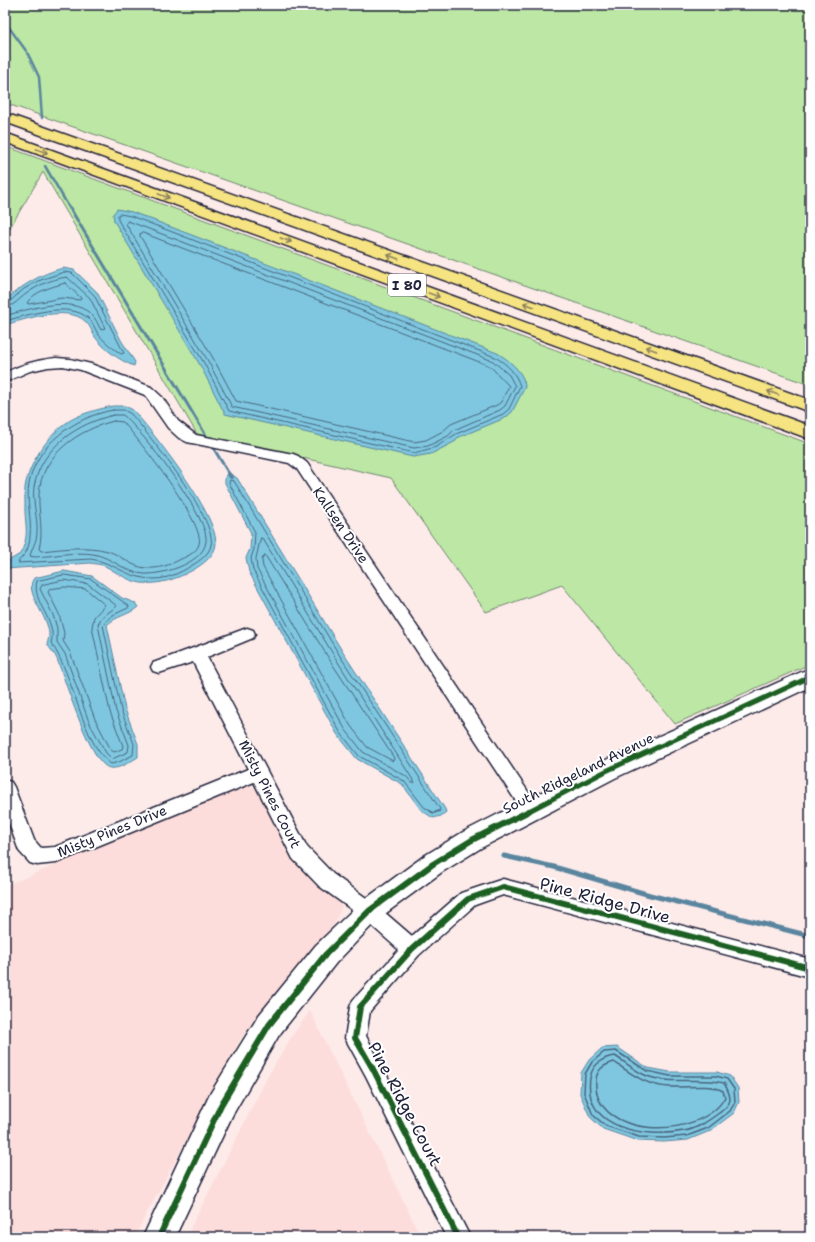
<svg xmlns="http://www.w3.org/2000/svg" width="815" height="1242" viewBox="0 0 815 1242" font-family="'Shantell Sans',sans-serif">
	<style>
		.built { fill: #fcdddb }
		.green { fill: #bce7a4; stroke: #6f8470 }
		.water { fill: #7fc7e0; stroke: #5a859e }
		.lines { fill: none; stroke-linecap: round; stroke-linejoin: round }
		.shore-far1 { stroke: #47647d; stroke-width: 1 }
		.shore { stroke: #47647d; stroke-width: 1.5 }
		.stream-far3 { stroke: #5a859e; stroke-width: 2.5 }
		.stream-far2 { stroke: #5a859e; stroke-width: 3 }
		.stream-far1 { stroke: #5a859e; stroke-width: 4 }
		.stream { stroke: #5a859e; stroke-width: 5 }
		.street-casing { stroke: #22223b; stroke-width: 3 }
		.secondary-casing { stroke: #22223b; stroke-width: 3 }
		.highway-casing { stroke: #22223b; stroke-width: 3 }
		.street { fill: #fff; fill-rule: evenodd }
		.secondary { fill: #fff; fill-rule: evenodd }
		.highway { fill: #f6e381; fill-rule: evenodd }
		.cycleway-far1-casing { stroke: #fff; stroke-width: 8 }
		.cycleway-casing { stroke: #fff; stroke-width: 9 }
		.cycleway-far1 { stroke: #1b5e20; stroke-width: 5 }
		.cycleway { stroke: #1b5e20; stroke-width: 6 }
		.oneway { stroke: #8c825e }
		.labels { text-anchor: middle; stroke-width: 4; stroke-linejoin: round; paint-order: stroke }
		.shield { fill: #fff; stroke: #646476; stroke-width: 1 }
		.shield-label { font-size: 13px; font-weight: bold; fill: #22223b }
		.street-label { font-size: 14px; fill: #22223b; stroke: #fff }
		.near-street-label { font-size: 17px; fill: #22223b; stroke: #fff }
	</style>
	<rect width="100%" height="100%" fill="#fdebea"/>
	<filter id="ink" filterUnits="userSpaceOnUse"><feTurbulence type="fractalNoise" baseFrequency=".025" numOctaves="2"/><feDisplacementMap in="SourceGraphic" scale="8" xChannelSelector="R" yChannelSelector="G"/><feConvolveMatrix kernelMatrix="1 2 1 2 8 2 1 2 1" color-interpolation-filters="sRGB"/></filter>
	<g filter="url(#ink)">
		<!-- built -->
		<path class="built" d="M 248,785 L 259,790 L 298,867 L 332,891 L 342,907 L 334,925 L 293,971 L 242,1037 L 134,1237 L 12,1237 L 5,1215 L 5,886 Z
			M 310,1011 L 421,1237 L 186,1237 L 269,1074 L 294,1033 Z"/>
		<!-- green -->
		<path class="green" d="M 5,5 L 810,5 L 810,385 L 5,103 Z
			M 5,146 L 810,444 L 810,664 L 675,724 L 562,585 L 486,612 L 391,478 L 197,434 L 43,172 L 5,236 Z"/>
		<!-- water -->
		<path class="water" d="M 117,209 L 132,212 L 202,239 L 497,353 C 508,359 525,373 525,387 L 512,412 L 505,418 L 457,438 L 456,441 L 431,454 L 413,457 L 225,414 L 200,365 L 114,221 L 113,214 Z
			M 63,268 L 74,270 L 97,292 L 121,340 L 135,362 L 134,366 C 120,361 104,349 95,337 C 92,332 90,325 85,321 C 67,305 26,319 5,325 L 5,300 C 23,285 40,274 63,268 Z
			M 113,406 L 125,406 L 133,410 C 155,435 216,512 216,543 C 216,555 202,565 193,570 C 177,579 159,585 141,583 C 128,581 116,572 105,566 C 100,564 95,564 90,563 L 5,569 L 5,563 L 20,554 C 31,533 24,525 25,504 C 25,497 24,489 26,482 C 32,459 49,434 69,421 C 82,413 99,409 113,406 Z
			M 229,473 L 237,478 L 344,654 L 445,809 L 446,812 L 441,816 L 433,818 L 421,810 L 402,784 L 357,759 L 337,734 L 249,572 L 246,558 L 250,549 L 251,533 L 225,483 L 225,477 Z
			M 64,571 L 92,576 L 122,598 L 135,603 L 138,607 C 129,615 116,616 107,625 L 125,709 L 138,744 L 138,757 C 131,761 116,772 107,767 C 89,758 65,680 57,659 C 55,654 50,649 47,644 C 48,641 49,637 49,634 C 49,617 23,592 34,578 Z
			M 617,1047 L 648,1068 L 670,1072 L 717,1072 L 730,1076 L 738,1088 L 739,1102 L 734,1113 L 710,1131 L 688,1140 L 664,1142 L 638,1141 L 603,1129 L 590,1117 L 580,1094 L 581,1073 L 589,1060 L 602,1048 Z"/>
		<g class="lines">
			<!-- shore-far1 -->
			<path class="shore-far1" d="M 120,214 L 131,216 L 495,357 C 507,364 516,373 520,386 L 509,409 L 503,414 L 456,434 L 436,447 L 414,453 L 229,411 L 204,363 L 118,220 L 118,215 Z
				M 128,221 L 493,361 L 509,375 L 515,386 L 505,406 L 500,410 L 454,430 L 448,436 L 428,446 L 414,448 L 232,407 L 208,361 L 126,224 Z
				M 143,233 L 490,366 L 509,386 L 501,402 L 497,405 L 451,424 L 443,431 L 426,440 L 414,442 L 236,401 L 213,358 L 140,236 L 140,234 Z
				M 65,283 L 81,298 L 80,300 L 62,298 L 29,304 L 27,303 C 34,291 52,287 65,283 Z
				M 5,303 L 9,302 L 24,289 L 38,281 L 64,272 L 72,273 L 94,295 L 124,353 L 121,354 C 113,348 104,342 98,334 C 95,329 93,322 88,318 C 68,301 28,315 5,321
				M 5,308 C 14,306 19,299 26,294 C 38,285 52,279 67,277 L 90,298 L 105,328 L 101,330 C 98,325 96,318 91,314 C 70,295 29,309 5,316
				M 113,410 L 124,410 L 131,414 C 149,435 217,519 211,545 C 209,555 199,561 191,566 C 180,573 167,579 154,579 C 127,579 114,562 91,559 L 18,563 C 19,559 23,557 25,554 C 28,549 30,542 30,536 C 32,519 26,501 29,484 C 36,444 75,417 113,410 Z
				M 114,415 L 123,415 C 143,432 204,512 206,537 C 209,562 163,575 144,574 C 125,573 112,557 93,554 C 79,552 63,554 48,556 C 42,556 35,558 30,556 C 32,548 37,541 37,532 C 38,517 32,502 34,487 C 41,447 78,423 114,415 Z
				M 114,421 L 123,422 C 138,439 206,524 199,544 C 197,552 188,556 181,559 C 170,565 159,569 146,568 C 131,567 121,555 108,551 C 86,545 63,549 41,551 L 39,549 C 44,529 38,514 39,494 C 41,454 80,429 114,421 Z
				M 261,538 L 263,539 L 336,659 L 415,783 L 412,783 L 406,776 L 363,752 L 345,729 L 257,569 L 256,559 Z
				M 265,555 L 331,662 L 394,758 L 393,761 L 367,747 L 350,725 L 263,567 L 262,560 Z
				M 64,575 L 91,579 L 129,606 L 128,608 L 111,616 L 103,625 L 121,710 L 134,744 L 133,755 L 119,762 L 111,764 C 82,744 74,674 51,643 C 58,620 31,603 37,581 Z
				M 64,580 L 88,584 L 117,606 L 101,618 L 98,625 L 116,711 L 129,745 L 128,752 L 112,759 L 106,753 L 89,722 L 65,654 L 57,642 L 57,628 L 53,615 L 40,589 L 42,585 Z
				M 65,587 L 86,589 L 105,605 L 94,617 L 92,627 L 110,712 L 123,746 L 122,749 L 114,752 L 111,750 L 95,719 L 70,652 L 63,641 L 64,633 L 59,614 L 48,592 L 50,589 Z
				M 432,812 L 424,807 L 404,781 L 359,756 L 340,732 L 253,570 L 251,558 L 254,549 L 255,532 L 229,483 L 230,480 L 234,481 L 340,656 L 440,809 L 439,812"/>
			<!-- shore -->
			<path class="shore" d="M 430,811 L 434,813 L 439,811
				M 616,1051 L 647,1071 L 670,1076 L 716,1076 L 727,1079 L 734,1089 L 735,1102 L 730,1111 L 708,1128 L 687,1136 L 664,1138 L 639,1137 L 606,1126 L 593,1115 L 584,1093 L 585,1074 L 592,1062 L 604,1052 Z
				M 615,1056 C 625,1062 636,1072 647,1076 C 672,1085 699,1077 724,1083 C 727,1088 730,1093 730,1100 C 729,1106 723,1110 719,1113 C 708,1121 697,1129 684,1131 C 646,1138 583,1130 590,1078 C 592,1065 603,1057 615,1056 Z
				M 614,1062 C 633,1075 647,1086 670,1087 C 688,1088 708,1083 723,1091 L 725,1097 C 702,1141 591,1140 596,1080 C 597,1069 604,1065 614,1062 Z"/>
			<!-- stream-far3 -->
			<path class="stream-far3" d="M 5,22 L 27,52 L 39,77 L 42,118
				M 45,166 L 70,209"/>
			<!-- stream-far2 -->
			<path class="stream-far2" d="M 70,208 L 229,474"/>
			<!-- stream-far1 -->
			<path class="stream-far1" d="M 228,473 L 231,477"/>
			<!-- stream -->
			<path class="stream" d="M 504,856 L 554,867 L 650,895 L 810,936"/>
			<defs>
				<path id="street" d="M 56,358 L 70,359 L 91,364 L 151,387 L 162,397 L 178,421 L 196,435 L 293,454 L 298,456 L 307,463 L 537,805 L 540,810 L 537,815 L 531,818 L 525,815 L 297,469 L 289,463 L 187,442 L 179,438 L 168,428 L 145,395 L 81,370 L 63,366 L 48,367 L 30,371 L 5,382 L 5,373 C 21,364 38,360 56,358 Z
					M 247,628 L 253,630 L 255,634 L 253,638 L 207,657 L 307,847 L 333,874 L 376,905 L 412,936 L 461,893 L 503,879 L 810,959 L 810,977 L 503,895 L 475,905 L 419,955 L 370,1011 L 366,1036 L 380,1062 L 470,1237 L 446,1237 L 366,1076 L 345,1038 L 350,1007 L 353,1000 L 399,950 L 362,917 L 319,886 L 293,859 L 254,782 L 56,863 L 37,865 L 30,863 L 19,851 L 5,812 L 5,780 L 11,782 L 14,787 L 34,840 L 41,848 L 55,847 L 248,769 L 193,662 L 159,673 L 153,671 L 151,667 L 153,663 Z"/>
				<path id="secondary" d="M 810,668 L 810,687 L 615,778 L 481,848 L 442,872 L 378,919 L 336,963 L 279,1035 L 232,1116 L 175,1237 L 143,1237 L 210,1094 L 259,1015 L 316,945 L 360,903 L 424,856 L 463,832 L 597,764 Z"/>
				<path id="highway" d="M 5,113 L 810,400 L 810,412 L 5,122 Z
					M 5,133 L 810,426 L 810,439 L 5,142 Z"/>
			</defs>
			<!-- street casing -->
			<use href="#street" class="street-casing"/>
			<!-- secondary casing -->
			<use href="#secondary" class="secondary-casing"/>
			<!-- highway casing -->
			<use href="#highway" class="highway-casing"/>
			<!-- street -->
			<use href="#street" class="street"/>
			<!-- secondary -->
			<use href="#secondary" class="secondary"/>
			<!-- highway -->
			<use href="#highway" class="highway"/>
			<defs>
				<path id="cycleway-far1" d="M 527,812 L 606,771 L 810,677"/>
				<path id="cycleway" d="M 159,1237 L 221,1105 L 269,1025 L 326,954 L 369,911 L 433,864 L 472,840 L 529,811
					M 458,1237 L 373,1069 L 355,1038 L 360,1007 L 412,949 L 468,899 L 503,887 L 810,968"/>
			</defs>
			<!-- cycleway-far1 casing -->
			<use href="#cycleway-far1" class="cycleway-far1-casing"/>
			<!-- cycleway casing -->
			<use href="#cycleway" class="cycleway-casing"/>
			<!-- cycleway-far1 -->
			<use href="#cycleway-far1" class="cycleway-far1"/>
			<!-- cycleway -->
			<use href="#cycleway" class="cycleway"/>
		</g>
		<!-- one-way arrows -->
		<defs><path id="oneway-shaft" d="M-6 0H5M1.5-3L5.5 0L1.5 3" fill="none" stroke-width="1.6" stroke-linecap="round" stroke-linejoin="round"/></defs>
		<g class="oneway">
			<use href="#oneway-shaft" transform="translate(42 151) rotate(20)"/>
			<use href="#oneway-shaft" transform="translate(164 196) rotate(20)"/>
			<use href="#oneway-shaft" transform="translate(286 240) rotate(20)"/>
			<use href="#oneway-shaft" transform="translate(393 257) rotate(-160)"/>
			<use href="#oneway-shaft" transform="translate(434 295) rotate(20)"/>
			<use href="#oneway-shaft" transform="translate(529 305) rotate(-160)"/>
			<use href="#oneway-shaft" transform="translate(651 349) rotate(-160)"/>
			<use href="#oneway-shaft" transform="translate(773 393) rotate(-160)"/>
		</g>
	</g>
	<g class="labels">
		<!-- shield labels -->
		<rect class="shield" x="388" y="274" width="38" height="22" rx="3"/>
		<g class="shield-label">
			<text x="407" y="290">I 80</text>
		</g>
		<!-- street labels -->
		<g class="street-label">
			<text transform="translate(341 525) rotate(56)" y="5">Kallsen Drive</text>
			<text transform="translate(578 773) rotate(-26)" y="5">South Ridgeland Avenue</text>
			<text transform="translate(270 794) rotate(63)" y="5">Misty Pines Court</text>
			<text transform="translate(112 831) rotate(-22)" y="5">Misty Pines Drive</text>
		</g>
		<!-- near-street labels -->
		<g class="near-street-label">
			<text transform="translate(605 900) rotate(15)" y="6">Pine Ridge Drive</text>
			<text transform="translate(405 1104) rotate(62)" y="6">Pine Ridge Court</text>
		</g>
	</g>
	<!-- margin -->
	<rect width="815" height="1242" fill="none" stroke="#fff" stroke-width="20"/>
	<rect x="10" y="10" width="795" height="1222" fill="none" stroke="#22223b" stroke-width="1.5" filter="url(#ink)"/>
</svg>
